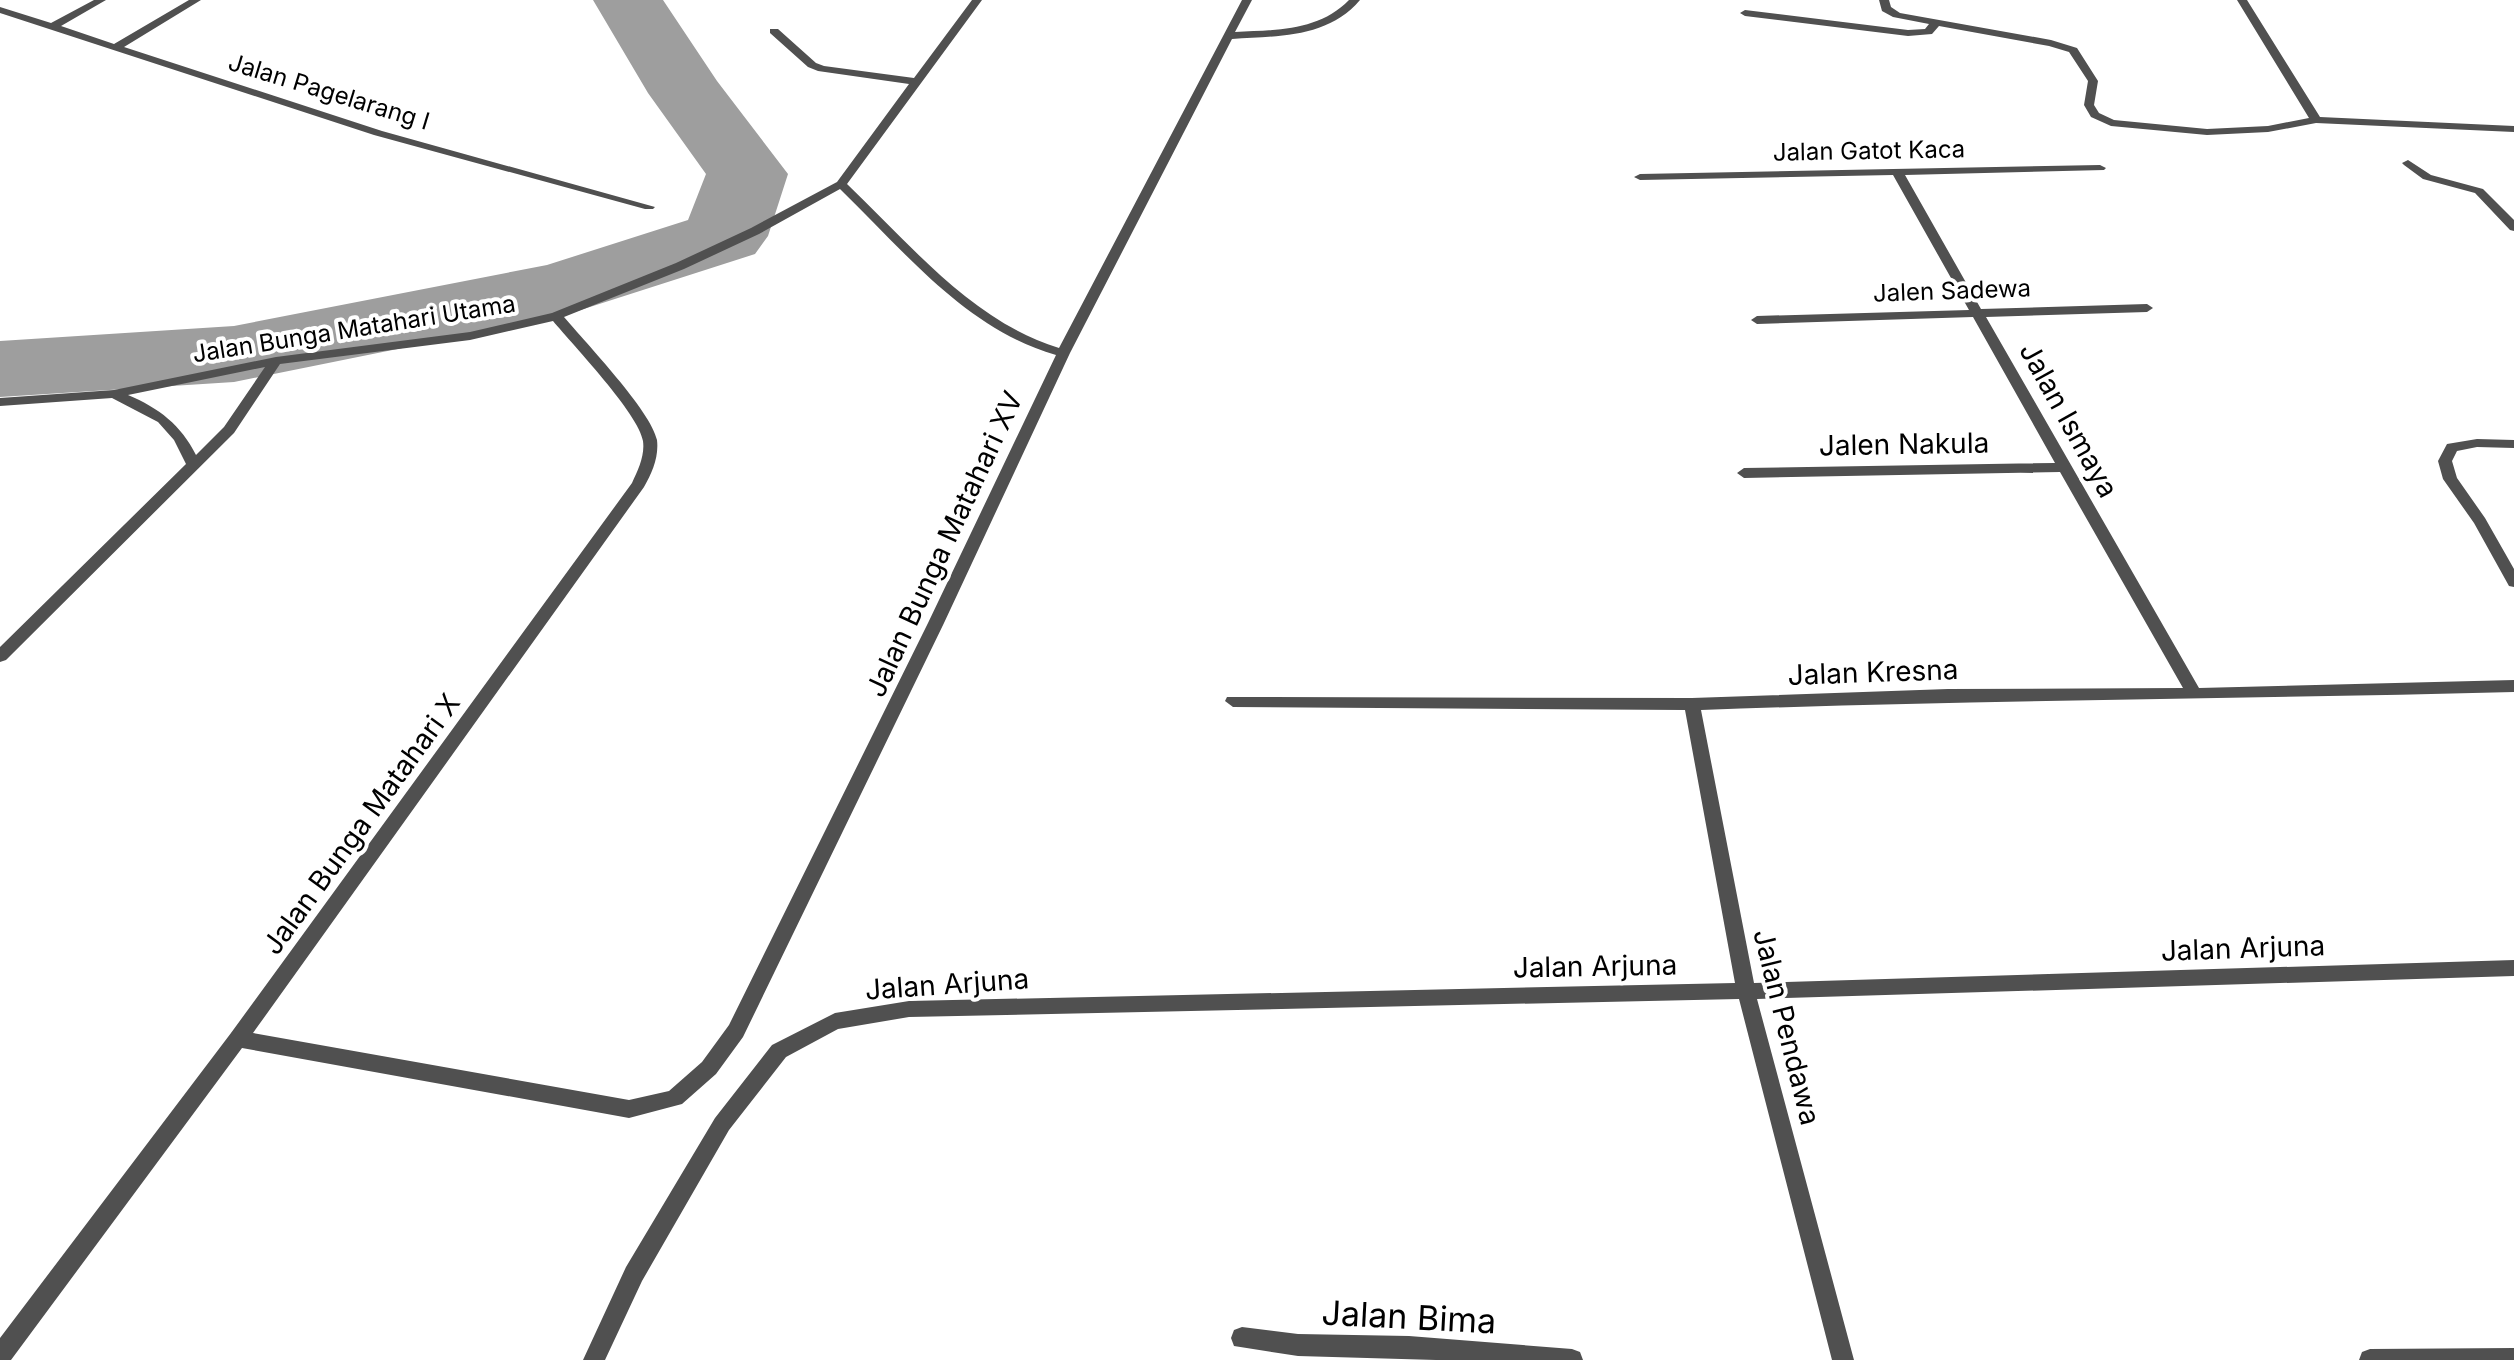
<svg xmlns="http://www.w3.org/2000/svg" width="2514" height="1360" viewBox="0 0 2514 1360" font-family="Inter,sans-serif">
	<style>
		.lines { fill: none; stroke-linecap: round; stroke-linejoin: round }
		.river { fill: #9e9e9e; fill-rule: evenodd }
		.minor { fill: #505050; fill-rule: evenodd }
		.labels { text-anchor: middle; stroke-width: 8; stroke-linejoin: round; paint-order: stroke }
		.far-street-label { font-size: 24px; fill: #000; stroke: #fff }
		.street-label { font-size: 28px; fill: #000; stroke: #fff }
		.near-street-label { font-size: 34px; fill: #000; stroke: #fff }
	</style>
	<rect width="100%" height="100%" fill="#fff"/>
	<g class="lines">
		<!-- river -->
		<path class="river" d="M 593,0 L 663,0 L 717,81 L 788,174 L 768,236 L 755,254 L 565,315 L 234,382 L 0,397 L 0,341 L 234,326 L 547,265 L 688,220 L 706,174 L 648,93 Z"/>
		<!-- minor -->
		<path class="minor" d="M 94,0 L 106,0 L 61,26 L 114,44 L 189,0 L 201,0 L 124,47 L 382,131 L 655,207 L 653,209 L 645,209 L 374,135 L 0,13 L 0,7 L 51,23 Z
			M 972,0 L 982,0 L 847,184 C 910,244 973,322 1059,348 L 1242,0 L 1252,0 L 1235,32 C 1276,30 1319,31 1349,0 L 1360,0 C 1328,38 1278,36 1232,39 L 1070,353 L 944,623 L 743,1037 L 716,1074 L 682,1104 L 629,1118 L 242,1048 L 11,1360 L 0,1360 L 0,1338 L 231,1033 L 632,483 C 638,470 645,456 643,441 C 639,414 573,345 553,321 L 470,340 L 280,364 L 234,433 L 6,660 L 0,662 L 0,647 L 186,464 L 174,440 L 158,422 L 112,398 L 0,406 L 0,398 L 114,390 L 276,357 L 470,332 L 552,313 L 676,263 L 751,228 L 837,182 L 909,84 L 818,71 L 808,67 L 770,33 L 770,29 L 778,29 L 816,63 L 824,66 L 914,78 ZM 840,189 C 905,252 966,329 1056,355 L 928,623 L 729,1025 L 702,1062 L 669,1091 L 629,1100 L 253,1033 L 644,487 C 652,473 659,457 657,440 C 651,411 586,343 564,317 L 684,269 L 759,234 ZM 265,367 L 224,427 L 196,455 C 181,425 159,408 128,395 Z
			M 1879,0 L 1889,0 L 1891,7 L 1900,13 L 2051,40 L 2077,48 L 2098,81 L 2094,105 L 2099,113 L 2114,120 L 2207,129 L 2268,126 L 2309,118 L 2237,0 L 2247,0 L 2320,117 L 2514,126 L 2514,132 L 2316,123 L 2268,132 L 2207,135 L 2111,126 L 2091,117 L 2084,105 L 2088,81 L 2069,52 L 2049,46 L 1939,26 L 1932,34 L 1908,36 L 1745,16 L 1740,13 L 1745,10 L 1908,30 L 1925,29 L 1929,24 L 1893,17 L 1882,11 Z
			M 2408,160 L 2431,175 L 2483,189 L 2514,220 L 2514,231 L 2510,230 L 2475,193 L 2423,179 L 2404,165 L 2402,163 Z
			M 2100,165 L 2106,168 L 2104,170 L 1905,175 L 1981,309 L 2147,304 L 2153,308 L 2147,312 L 1986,317 L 2199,688 L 2514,680 L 2514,692 C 2243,699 1972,700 1701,710 L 1754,983 L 2514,960 L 2514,976 L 1757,999 L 1854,1360 L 1832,1360 L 1739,999 L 909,1017 L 838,1029 L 786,1057 L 729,1130 L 642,1281 L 605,1360 L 583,1360 L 626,1267 L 715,1118 L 772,1045 L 835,1013 L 909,1001 L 1735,983 L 1685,710 L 1233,707 L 1225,701 L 1227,697 L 1692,698 L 1948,689 L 2183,688 L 2060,472 L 1744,478 L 1737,473 L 1744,468 L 2055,463 L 1973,317 L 1757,324 L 1751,320 L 1757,316 L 1969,310 L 1893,175 L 1640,180 L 1634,177 L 1640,174 Z
			M 2477,439 L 2514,440 L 2514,448 L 2477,447 L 2457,451 L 2452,461 L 2457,478 L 2485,518 L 2514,569 L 2514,587 L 2509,586 L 2474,523 L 2443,479 L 2438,461 L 2447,444 Z
			M 1242,1327 L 1298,1334 L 1409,1336 L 1572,1349 L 1580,1352 L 1583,1360 L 1436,1360 L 1298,1356 L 1234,1346 L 1231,1338 L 1234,1330 Z
			M 2514,1348 L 2514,1360 L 2359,1360 L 2362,1352 L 2370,1349 Z"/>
	</g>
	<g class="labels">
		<!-- far-street labels -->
		<g class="far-street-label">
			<text transform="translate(329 92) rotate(17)" y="8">Jalan Pagelarang I</text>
			<text transform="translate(1869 151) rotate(-1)" y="8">Jalan Gatot Kaca</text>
			<text transform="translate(1952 291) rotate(-2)" y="8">Jalen Sadewa</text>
			<text transform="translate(354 329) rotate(-9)" y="8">Jalan Bunga Matahari Utama</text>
		</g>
		<!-- street labels -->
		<g class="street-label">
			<text transform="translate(2069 420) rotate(61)" y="10">Jalan Ismaya</text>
			<text transform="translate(1904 444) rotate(-1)" y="10">Jalen Nakula</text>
			<text transform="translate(944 544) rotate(-65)" y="10">Jalan Bunga Matahari XV</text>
			<text transform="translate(1873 672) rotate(-2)" y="10">Jalan Kresna</text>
			<text transform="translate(361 824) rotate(-54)" y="10">Jalan Bunga Matahari X</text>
			<text transform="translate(2243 948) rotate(-2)" y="10">Jalan Arjuna</text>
			<text transform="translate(1595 966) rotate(-1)" y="10">Jalan Arjuna</text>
			<text transform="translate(947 984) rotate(-4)" y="10">Jalan Arjuna</text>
			<text transform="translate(1787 1027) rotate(76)" y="10">Jalan Pendawa</text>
		</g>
		<!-- near-street labels -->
		<g class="near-street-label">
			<text transform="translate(1409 1317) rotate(3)" y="12">Jalan Bima</text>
		</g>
	</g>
</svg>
